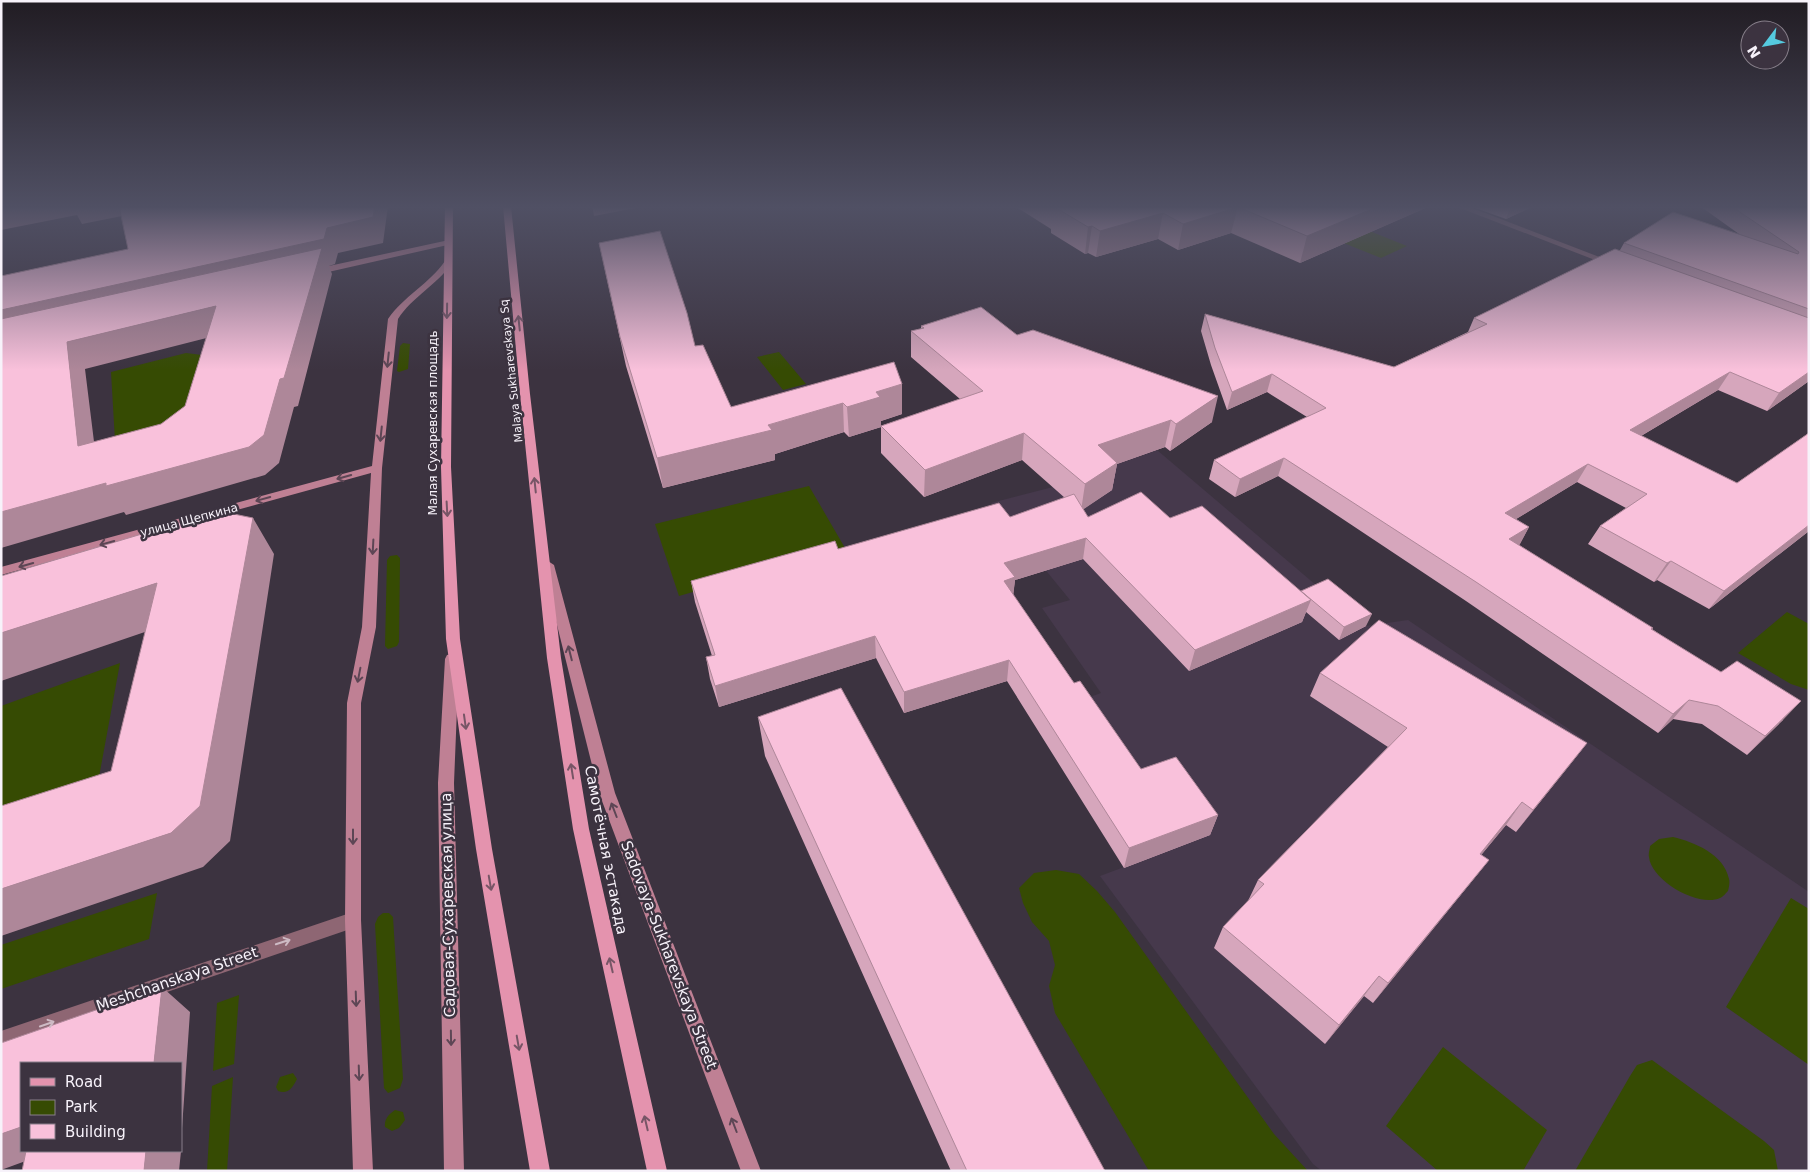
<svg xmlns="http://www.w3.org/2000/svg" width="1810" height="1172" viewBox="0 0 1810 1172" font-family="'DejaVu Sans',sans-serif">
	<style>
		.built { fill: #46394c }
		.green { fill: #364b03 }
		.lines { fill: none; stroke-linecap: round; stroke-linejoin: round }
		.street { fill: #8e6673; fill-rule: evenodd }
		.secondary { fill: #bf8094; fill-rule: evenodd }
		.primary { fill: #e493ae; fill-rule: evenodd }
		.wall { fill: #d6a6bc }
		.shaded-wall { fill: #ae8799 }
		.building { fill: #f9c1db; stroke: #ae8799; fill-rule: evenodd }
		.oneway { stroke: #756 }
		.oneway2 { stroke: #5d4655 }
		.oneway3 { stroke: #cdbac4 }
		.labels { text-anchor: middle; stroke-width: 5; stroke-linejoin: round; paint-order: stroke }
		.far-street-label { font-size: 11px; fill: #f7f2fa; stroke: #3c3340 }
		.street-label { font-size: 12px; fill: #f7f2fa; stroke: #3c3340 }
		.near-street-label { font-size: 15px; fill: #f7f2fa; stroke: #3c3340 }
	</style>
	<rect width="100%" height="100%" fill="#3c3340"/>
	<!-- built -->
	<path class="built" d="M 1157,450 L 1323,591 L 1296,604 L 1338,639 L 1366,626 L 1408,620 L 1809,892 L 1809,1171 L 1322,1171 L 1313,1164 L 1100,876 L 1210,835 L 1135,790 L 1076,702 L 1101,693 L 1042,608 L 1070,600 L 991,503 L 1053,487 Z"/>
	<!-- green -->
	<path class="green" d="M 1367,230 L 1407,246 L 1381,258 L 1341,242 Z
		M 403,343 L 410,344 L 408,369 L 399,372 L 397,371 L 400,346 Z
		M 779,352 L 806,384 L 783,390 L 757,357 Z
		M 186,353 L 202,355 L 184,426 L 116,458 L 111,372 Z
		M 809,486 L 845,548 L 679,596 L 655,524 Z
		M 397,555 L 400,558 L 399,642 L 397,646 L 388,649 L 385,646 L 387,560 L 390,556 Z
		M 1787,612 L 1809,624 L 1809,690 L 1791,684 L 1738,653 Z
		M 120,663 L 99,777 L 1,808 L 1,706 Z
		M 1673,837 C 1694,842 1724,854 1729,879 C 1730,882 1729,887 1728,891 C 1726,893 1723,897 1720,898 C 1698,908 1651,880 1649,857 C 1648,854 1650,849 1650,846 L 1659,839 Z
		M 1056,870 L 1079,874 L 1097,891 L 1115,912 L 1274,1134 L 1308,1171 L 1149,1171 L 1055,1013 L 1049,986 L 1055,965 L 1049,941 L 1032,922 L 1023,903 L 1019,888 L 1034,873 Z
		M 157,893 L 149,939 L 1,989 L 1,945 Z
		M 1791,898 L 1809,909 L 1809,1065 L 1726,1007 Z
		M 383,913 L 389,913 L 393,917 L 403,1079 L 400,1088 L 388,1093 L 384,1088 L 375,924 L 378,917 Z
		M 239,995 L 234,1064 L 213,1071 L 217,1003 Z
		M 1443,1047 L 1547,1130 L 1523,1171 L 1438,1171 L 1386,1126 Z
		M 1652,1060 L 1764,1141 L 1774,1150 L 1778,1171 L 1575,1171 L 1630,1076 L 1637,1065 Z
		M 293,1073 L 297,1079 C 293,1087 288,1095 278,1091 L 276,1087 L 280,1077 Z
		M 233,1077 L 227,1171 L 207,1171 L 212,1086 Z
		M 395,1110 L 403,1112 L 405,1120 L 399,1128 L 392,1131 L 385,1127 C 384,1119 389,1114 395,1110 Z"/>
	<g class="lines">
		<!-- street -->
		<path class="street" d="M 1455,206 L 1467,206 L 1615,263 L 1608,265 Z
			M 353,912 L 359,914 L 361,920 L 359,926 L 1,1049 L 1,1031 Z"/>
		<!-- secondary -->
		<path class="secondary" d="M 449,240 L 452,240 L 452,244 L 315,275 L 311,272 L 315,269 Z
			M 445,261 L 452,263 C 437,285 412,297 398,319 L 382,468 L 376,627 L 361,703 L 361,920 L 373,1171 L 353,1171 L 345,920 L 347,703 L 362,627 L 371,473 L 1,575 L 1,567 L 372,466 L 388,319 C 404,296 429,284 445,261 Z
			M 548,561 L 554,565 L 615,793 L 761,1171 L 741,1171 L 599,793 L 542,565 Z
			M 452,654 L 457,655 L 459,659 L 454,783 L 464,1171 L 444,1171 L 438,783 L 445,659 L 447,655 Z"/>
		<!-- primary -->
		<path class="primary" d="M 445,206 L 453,206 L 451,467 L 460,639 L 492,849 L 550,1171 L 530,1171 L 476,849 L 446,639 L 441,467 Z
			M 503,206 L 511,206 L 530,394 L 561,658 L 589,829 L 667,1171 L 647,1171 L 573,829 L 547,658 L 520,394 Z"/>
	</g>
	<!-- wall -->
	<path class="wall" d="M 1015,206 L 1430,206 L 1300,263 L 1231,233 L 1178,250 L 1158,239 L 1096,257 L 1088,253 L 1085,254 L 1051,233 L 1051,229 Z
		M 1470,206 L 1534,206 L 1506,219 Z
		M 1700,206 L 1809,206 L 1809,381 L 1767,411 L 1718,390 L 1641,436 L 1737,483 L 1809,433 L 1809,531 L 1709,609 L 1657,580 L 1654,582 L 1588,544 L 1600,526 L 1626,508 L 1577,482 L 1516,519 L 1529,527 L 1519,545 L 1652,629 L 1783,720 L 1747,755 L 1702,724 L 1673,719 L 1658,733 L 1466,601 L 1278,476 L 1235,497 L 1209,479 L 1214,460 L 1307,417 L 1267,392 L 1227,410 L 1211,365 L 1201,331 L 1205,314 L 1394,367 L 1468,332 L 1474,318 L 1620,250 L 1624,243 L 1739,234 Z
		M 599,243 L 695,346 L 731,407 L 902,384 L 902,414 L 881,421 L 881,427 L 849,437 L 844,432 L 775,454 L 775,460 L 663,488 L 626,366 Z
		M 921,326 L 1017,335 L 1212,422 L 1170,451 L 1165,447 L 1117,464 L 1112,490 L 1083,509 L 1088,517 L 1170,518 L 1301,592 L 1366,626 L 1339,640 L 1306,612 L 1302,622 L 1189,671 L 1083,559 L 1015,580 L 1013,595 L 1074,683 L 1141,769 L 1218,815 L 1210,835 L 1124,868 L 1007,681 L 904,713 L 876,658 L 719,707 L 710,679 L 706,657 L 712,656 L 695,602 L 691,581 L 838,549 L 1010,517 L 1065,498 L 1022,460 L 924,497 L 881,453 L 881,426 L 960,399 L 911,357 L 911,331 L 921,329 Z
		M 1320,673 L 1587,743 L 1516,832 L 1506,825 L 1481,855 L 1489,860 L 1472,881 L 1373,1003 L 1364,996 L 1325,1044 L 1214,948 L 1223,927 L 1248,901 L 1258,880 L 1388,747 L 1310,696 Z
		M 758,717 L 1105,1171 L 951,1171 L 765,756 Z"/>
	<!-- shaded-wall -->
	<path class="shaded-wall" d="M 1,206 L 121,206 L 122,216 L 82,224 L 77,215 L 1,230 Z
		M 375,206 L 388,206 L 383,243 L 338,253 L 335,264 L 329,266 L 332,274 L 298,406 L 294,407 L 279,463 L 265,475 L 126,515 L 124,512 L 1,548 L 1,512 L 280,379 L 316,269 L 1,341 L 1,310 L 327,228 Z
		M 592,206 L 646,206 L 594,216 Z
		M 1379,206 L 1430,206 L 1300,263 L 1307,236 Z
		M 1511,206 L 1534,206 L 1506,219 Z
		M 1238,207 L 1231,233 L 1178,250 L 1183,224 Z
		M 1163,213 L 1158,239 L 1096,257 L 1100,231 Z
		M 1092,226 L 1088,253 L 1085,254 L 1088,227 Z
		M 216,306 L 230,332 L 85,369 L 98,474 L 78,446 L 67,342 Z
		M 1730,372 L 1718,390 L 1619,449 L 1630,430 Z
		M 1809,372 L 1809,381 L 1767,411 L 1779,393 Z
		M 1272,374 L 1267,392 L 1227,410 L 1232,392 Z
		M 902,384 L 902,414 L 881,421 L 881,427 L 849,437 L 847,407 L 876,392 Z
		M 1218,396 L 1212,422 L 1170,451 L 1176,424 Z
		M 843,403 L 844,432 L 775,454 L 775,460 L 663,488 L 657,458 Z
		M 1171,420 L 1165,447 L 1117,464 L 1112,490 L 1081,511 L 1085,484 L 1098,445 Z
		M 1024,433 L 1022,460 L 924,497 L 925,470 Z
		M 1284,458 L 1278,476 L 1235,497 L 1240,479 Z
		M 1588,464 L 1577,482 L 1495,532 L 1505,513 Z
		M 253,518 L 274,554 L 230,841 L 203,867 L 1,936 L 1,889 L 171,833 Z
		M 1809,525 L 1809,531 L 1709,609 L 1724,591 Z
		M 1529,527 L 1519,546 L 1509,539 Z
		M 1086,538 L 1083,559 L 1015,580 L 1013,598 L 1002,602 L 1004,563 Z
		M 1671,561 L 1657,580 L 1654,582 L 1667,563 Z
		M 157,583 L 183,619 L 1,681 L 1,633 Z
		M 1311,600 L 1302,622 L 1189,671 L 1195,650 Z
		M 1372,614 L 1366,626 L 1339,640 L 1344,627 Z
		M 875,636 L 876,658 L 719,707 L 715,686 Z
		M 1009,660 L 1007,681 L 904,713 L 904,692 Z
		M 1689,700 L 1673,719 L 1658,733 L 1673,714 Z
		M 1801,701 L 1783,720 L 1747,755 L 1765,736 Z
		M 1587,743 L 1569,766 L 1516,832 L 1533,810 Z
		M 1522,802 L 1506,825 L 1464,876 L 1480,854 Z
		M 1218,815 L 1210,835 L 1124,868 L 1129,848 Z
		M 1489,860 L 1472,881 L 1373,1003 L 1388,983 Z
		M 1379,976 L 1364,996 L 1325,1044 L 1339,1025 Z
		M 162,987 L 190,1012 L 181,1143 L 181,1063 L 154,1063 Z
		M 21,1127 L 21,1151 L 53,1151 L 1,1170 L 1,1134 Z
		M 146,1151 L 181,1151 L 179,1171 L 144,1171 Z"/>
	<!-- building -->
	<path class="building" d="M 119,206 L 375,206 L 373,217 L 327,228 L 324,239 L 1,310 L 1,276 L 128,249 Z
		M 1053,206 L 1379,206 L 1307,236 L 1238,207 L 1183,224 L 1163,213 L 1100,231 L 1092,226 L 1088,227 Z
		M 1731,206 L 1809,206 L 1809,309 L 1624,243 L 1673,212 L 1798,254 L 1799,252 Z
		M 660,231 L 687,313 L 695,346 L 703,345 L 731,407 L 894,362 L 902,384 L 876,392 L 880,397 L 847,407 L 843,403 L 768,425 L 772,430 L 657,458 L 620,337 L 599,243 Z
		M 322,248 L 284,378 L 280,379 L 264,435 L 249,447 L 106,486 L 106,483 L 1,512 L 1,319 ZM 216,306 L 185,406 L 161,424 L 78,446 L 67,342 Z
		M 1615,249 L 1809,318 L 1809,372 L 1779,393 L 1730,372 L 1630,430 L 1737,483 L 1809,433 L 1809,525 L 1724,591 L 1671,561 L 1667,563 L 1600,526 L 1647,494 L 1588,464 L 1505,513 L 1529,527 L 1509,539 L 1653,628 L 1651,629 L 1721,672 L 1737,661 L 1801,701 L 1765,736 L 1718,706 L 1689,700 L 1673,714 L 1476,582 L 1284,458 L 1240,479 L 1214,460 L 1326,408 L 1272,374 L 1232,392 L 1215,348 L 1205,314 L 1394,367 L 1487,324 L 1474,318 Z
		M 981,307 L 1017,335 L 1033,330 L 1218,396 L 1176,424 L 1171,420 L 1098,445 L 1117,463 L 1085,484 L 1024,433 L 925,470 L 881,426 L 983,391 L 911,331 L 924,328 L 921,326 Z
		M 1141,492 L 1170,518 L 1202,506 L 1311,600 L 1195,650 L 1086,538 L 1004,563 L 1015,577 L 1004,581 L 1074,683 L 1080,681 L 1141,769 L 1176,757 L 1218,815 L 1129,848 L 1009,660 L 904,692 L 875,636 L 715,686 L 706,657 L 715,655 L 691,581 L 835,541 L 838,549 L 999,503 L 1010,517 L 1074,494 L 1088,517 Z
		M 219,511 L 253,518 L 200,806 L 171,833 L 1,889 L 1,806 L 111,771 L 157,583 L 1,633 L 1,576 Z
		M 1328,579 L 1372,614 L 1344,627 L 1301,591 Z
		M 1379,620 L 1587,743 L 1533,810 L 1522,802 L 1480,854 L 1489,860 L 1388,983 L 1379,976 L 1339,1025 L 1223,927 L 1264,884 L 1258,880 L 1407,728 L 1320,673 Z
		M 841,688 L 1105,1171 L 967,1171 L 758,717 Z
		M 162,987 L 154,1063 L 21,1063 L 21,1127 L 1,1134 L 1,1043 Z
		M 26,1151 L 146,1151 L 144,1171 L 22,1171 Z"/>
	<!-- one-way arrows -->
	<defs><path id="oneway-shaft" d="M-6 0H5M1.5-3L5.5 0L1.5 3" fill="none" stroke-width="1.6" stroke-linecap="round" stroke-linejoin="round" transform="scale(1.25)"/></defs>
	<g class="oneway">
		<use href="#oneway-shaft" transform="translate(447 311) rotate(91)"/>
		<use href="#oneway-shaft" transform="translate(519 323) rotate(-96)"/>
		<use href="#oneway-shaft" transform="translate(535 485) rotate(-96)"/>
		<use href="#oneway-shaft" transform="translate(447 509) rotate(87)"/>
		<use href="#oneway-shaft" transform="translate(465 722) rotate(82)"/>
		<use href="#oneway-shaft" transform="translate(572 771) rotate(-99)"/>
		<use href="#oneway-shaft" transform="translate(490 883) rotate(80)"/>
		<use href="#oneway-shaft" transform="translate(611 965) rotate(-103)"/>
		<use href="#oneway-shaft" transform="translate(518 1043) rotate(80)"/>
		<use href="#oneway-shaft" transform="translate(646 1123) rotate(-103)"/>
	</g>
	<g class="oneway2">
		<use href="#oneway-shaft" transform="translate(388 360) rotate(96)"/>
		<use href="#oneway-shaft" transform="translate(381 434) rotate(96)"/>
		<use href="#oneway-shaft" transform="translate(344 477) rotate(164)"/>
		<use href="#oneway-shaft" transform="translate(263 499) rotate(165)"/>
		<use href="#oneway-shaft" transform="translate(107 543) rotate(165)"/>
		<use href="#oneway-shaft" transform="translate(373 547) rotate(93)"/>
		<use href="#oneway-shaft" transform="translate(26 565) rotate(164)"/>
		<use href="#oneway-shaft" transform="translate(570 653) rotate(-104)"/>
		<use href="#oneway-shaft" transform="translate(359 675) rotate(101)"/>
		<use href="#oneway-shaft" transform="translate(614 810) rotate(-111)"/>
		<use href="#oneway-shaft" transform="translate(353 837) rotate(90)"/>
		<use href="#oneway-shaft" transform="translate(356 999) rotate(88)"/>
		<use href="#oneway-shaft" transform="translate(451 1038) rotate(89)"/>
		<use href="#oneway-shaft" transform="translate(359 1073) rotate(88)"/>
		<use href="#oneway-shaft" transform="translate(734 1125) rotate(-111)"/>
	</g>
	<g class="oneway3">
		<use href="#oneway-shaft" transform="translate(283 942) rotate(-18)"/>
		<use href="#oneway-shaft" transform="translate(47 1024) rotate(-19)"/>
	</g>
	<!-- sky -->
	<linearGradient id="sky" x2="0" y2="1"><stop stop-color="#211c23"/><stop offset="0.56" stop-color="#505064"/><stop offset="1" stop-color="#505064" stop-opacity="0"/></linearGradient>
	<rect width="1810" height="370" fill="url(#sky)"/>
	<g class="labels">
		<!-- far-street labels -->
		<g class="far-street-label">
			<text transform="translate(511 371) rotate(-96)" y="4">Malaya Sukharevskaya Sq</text>
		</g>
		<!-- street labels -->
		<g class="street-label">
			<text transform="translate(433 423) rotate(-90)" y="4">Малая Сухаревская площадь</text>
			<text transform="translate(189 520) rotate(-15)" y="4">улица Щепкина</text>
		</g>
		<!-- near-street labels -->
		<g class="near-street-label">
			<text transform="translate(606 850) rotate(79)" y="5">Самотёчная эстакада</text>
			<text transform="translate(448 905) rotate(-91)" y="5">Садовая-Сухаревская улица</text>
			<text transform="translate(669 955) rotate(69)" y="5">Sadovaya-Sukharevskaya Street</text>
			<text transform="translate(177 979) rotate(-19)" y="5">Meshchanskaya Street</text>
		</g>
	</g>
	<!-- border -->
	<rect width="1810" height="1172" fill="none" stroke="#f7f2fa" stroke-width="5"/>
	<!-- legend -->
	<rect x="20" y="1062" width="162" height="90" fill="#3c3340" stroke="#877f8a"/>
	<rect x="30" y="1078" width="25" height="8" fill="#e493ae" stroke="#877f8a"/>
	<text x="65" y="1087" font-size="15" fill="#f7f2fa">Road</text>
	<rect x="30" y="1100" width="25" height="15" fill="#364b03" stroke="#877f8a"/>
	<text x="65" y="1112" font-size="15" fill="#f7f2fa">Park</text>
	<rect x="30" y="1124" width="25" height="15" fill="#f9c1db" stroke="#877f8a"/>
	<text x="65" y="1137" font-size="15" fill="#f7f2fa">Building</text>
	<!-- north arrow -->
	<g transform="translate(1765 45) rotate(238)"><circle r="24" fill="#3c3340" stroke="#877f8a"/>
	<path d="M0-4L9 19L0 12L-9 19Z" fill="#55cadf"/>
	<text y="-8" font-size="14" font-weight="bold" text-anchor="middle" fill="#f7f2fa">N</text>
	</g>
</svg>
